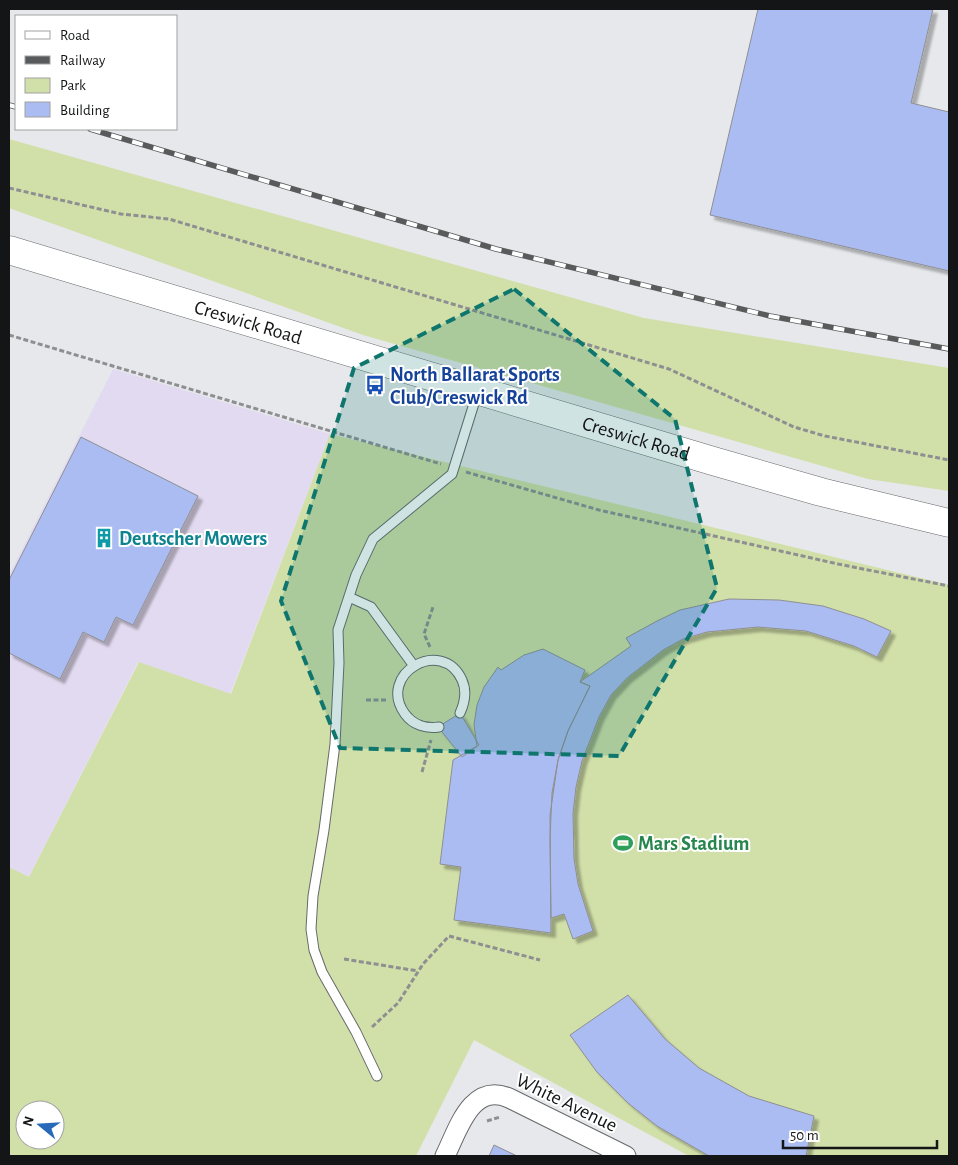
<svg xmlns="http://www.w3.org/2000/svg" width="958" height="1165" viewBox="0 0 958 1165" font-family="'Alegreya Sans',sans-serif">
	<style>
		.industrial { fill: #e2daf0 }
		.green { fill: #d1dfa8; fill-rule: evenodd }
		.building { fill: #abbcf2; stroke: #8e8f92; filter: url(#shadow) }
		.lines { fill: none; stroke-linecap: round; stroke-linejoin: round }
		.service-casing { stroke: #68696c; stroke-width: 11 }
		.minor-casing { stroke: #68696c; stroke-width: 21 }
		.trunk-casing { stroke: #68696c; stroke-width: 29 }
		.path { stroke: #8e8f91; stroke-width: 3; stroke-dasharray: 5 2.5; stroke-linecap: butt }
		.service { stroke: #fff; stroke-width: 9 }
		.minor { stroke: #fff; stroke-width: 19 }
		.trunk { stroke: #fff; stroke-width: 28 }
		.rail-casing { stroke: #595a5c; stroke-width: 5.5 }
		.rail { stroke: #fff; stroke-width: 4; stroke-dasharray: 11; stroke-linecap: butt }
		.marked { fill: #0f766e; fill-opacity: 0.2; stroke: #0f766e; stroke-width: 4; stroke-dasharray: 10 6; stroke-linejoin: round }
		.labels { text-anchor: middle; stroke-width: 4; stroke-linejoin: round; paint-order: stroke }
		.street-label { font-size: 20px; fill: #141516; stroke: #fff }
		.transit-label { font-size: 20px; font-weight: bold; fill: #164399; stroke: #fff; text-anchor: start }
		.culture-label { font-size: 20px; font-weight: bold; fill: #0d838f; stroke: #fff; text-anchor: start }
		.leisure-label { font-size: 20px; font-weight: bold; fill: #27864d; stroke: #fff; text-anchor: start }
	</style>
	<defs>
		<filter id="shadow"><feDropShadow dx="4.5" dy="4.5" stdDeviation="1" flood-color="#0004"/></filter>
	</defs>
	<rect width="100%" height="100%" fill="#e7e8eb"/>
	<!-- industrial -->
	<path class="industrial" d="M 113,369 L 330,434 L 230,694 L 138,662 L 29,877 L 9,867 L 9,575 Z"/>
	<!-- green -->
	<path class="green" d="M 9,139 L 644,318 L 949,368 L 949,491 L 868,479 L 363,335 L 9,208 Z
		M 330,434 L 949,585 L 949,1156 L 689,1156 L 474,1040 L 416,1156 L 9,1156 L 9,867 L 29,877 L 139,662 L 231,694 ZM 25,1110 L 55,1110 L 55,1140 L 25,1140 Z"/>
	<!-- building -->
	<path class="building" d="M 758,9 L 933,9 L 911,103 L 949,112 L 949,271 L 710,215 Z
		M 81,437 L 198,496 L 133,625 L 116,617 L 104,642 L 83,632 L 60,679 L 9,653 L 9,580 Z
		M 729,599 L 779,600 L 823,606 L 864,619 L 891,631 L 877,657 L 854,646 L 806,631 L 758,627 L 707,632 L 683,639 L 663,650 L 627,678 L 611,695 L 599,717 L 582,761 L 576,787 L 573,813 L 574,859 L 578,884 L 593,931 L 573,939 L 564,914 L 551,918 L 550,815 L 558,760 L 568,731 L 590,686 L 580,682 L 631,646 L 626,638 L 657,621 L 680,610 Z
		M 543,649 L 585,670 L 580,682 L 590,686 L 568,731 L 558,760 L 552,793 L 550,839 L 551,933 L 454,920 L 461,867 L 440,864 L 453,760 L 477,746 L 474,725 L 477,705 L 484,687 L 498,667 L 501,670 L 524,655 Z
		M 460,713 L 479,745 L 462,757 L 438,727 Z
		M 628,995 L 665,1039 L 699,1068 L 749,1096 L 814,1116 L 806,1156 L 709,1156 L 657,1126 L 628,1103 L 597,1072 L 570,1035 Z
		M 494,1145 L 517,1156 L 489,1156 Z"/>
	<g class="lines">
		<defs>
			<path id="service" d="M 349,597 L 371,607 L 414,666
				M 439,727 C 426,729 413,725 405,714 C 376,674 442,636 462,680 C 467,691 465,702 460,713
				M 377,1076 L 356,1032 L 322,972 L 314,950 L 311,929 L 313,896 L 324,830 L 335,744 L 339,663 L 338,630 L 356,575 L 373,539 L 452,474 L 477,394"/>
			<path id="minor" d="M 445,1156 C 458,1130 471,1082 509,1098 L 626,1156"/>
			<g id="trunk">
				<path id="s1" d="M 9,250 L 713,461 L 821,492 L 949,523"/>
			</g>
		</defs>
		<!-- service casing -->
		<use href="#service" class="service-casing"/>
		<!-- minor casing -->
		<use href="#minor" class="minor-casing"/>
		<!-- trunk casing -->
		<use href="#trunk" class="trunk-casing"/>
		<!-- path -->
		<path class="path" d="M 9,188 L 121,214 L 169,219 L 669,369 L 794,427 L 825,436 L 949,460
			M 9,335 L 441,464
			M 466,472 L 599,510 L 838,564 L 949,586
			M 430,647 L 424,634 L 433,607
			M 366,700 L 386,700
			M 422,772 L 431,740
			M 344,959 L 418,971
			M 372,1027 L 398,1003 L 423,964 L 449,936 L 540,960
			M 487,1121 L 500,1117"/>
		<!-- service -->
		<use href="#service" class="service"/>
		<!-- minor -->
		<use href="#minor" class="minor"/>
		<!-- trunk -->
		<use href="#trunk" class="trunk"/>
		<defs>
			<path id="rail" d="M 9,105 L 16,107
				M 90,129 L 496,249 L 770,316 L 949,349"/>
		</defs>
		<!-- rail casing -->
		<use href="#rail" class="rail-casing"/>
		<!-- rail -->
		<use href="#rail" class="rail"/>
	</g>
	<!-- marked area -->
	<path class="marked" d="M 514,289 L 675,419 L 717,588 L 619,756 L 340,748 L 281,601 L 354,368 Z"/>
	<!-- icons -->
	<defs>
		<symbol id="bus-bare" viewBox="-9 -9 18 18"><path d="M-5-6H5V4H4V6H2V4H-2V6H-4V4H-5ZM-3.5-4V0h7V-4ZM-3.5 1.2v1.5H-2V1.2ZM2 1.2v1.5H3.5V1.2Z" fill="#1a4fb4" stroke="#fff" stroke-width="2.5" paint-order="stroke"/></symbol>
		<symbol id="building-bare" viewBox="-9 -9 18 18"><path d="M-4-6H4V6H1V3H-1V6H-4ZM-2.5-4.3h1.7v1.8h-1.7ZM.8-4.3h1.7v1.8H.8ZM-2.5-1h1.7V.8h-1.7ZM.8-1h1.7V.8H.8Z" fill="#0f9aa8" stroke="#fff" stroke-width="2.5" paint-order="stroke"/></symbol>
		<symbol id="stadium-bare" viewBox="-9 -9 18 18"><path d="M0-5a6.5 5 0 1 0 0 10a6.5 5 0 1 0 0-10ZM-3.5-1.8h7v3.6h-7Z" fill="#2e9e5b" stroke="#fff" stroke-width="2.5" paint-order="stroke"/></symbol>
	</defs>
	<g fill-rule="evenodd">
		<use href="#bus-bare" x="361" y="371" width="28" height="28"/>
		<use href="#building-bare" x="90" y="524" width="28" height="28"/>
		<use href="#stadium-bare" x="609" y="829" width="28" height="28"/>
	</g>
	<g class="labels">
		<!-- street labels -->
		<g class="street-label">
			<text dy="7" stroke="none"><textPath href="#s1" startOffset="250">Creswick Road</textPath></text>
			<text dy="7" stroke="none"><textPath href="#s1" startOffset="655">Creswick Road</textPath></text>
			<text transform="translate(567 1102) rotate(26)" y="7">White Avenue</text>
		</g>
		<!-- transit labels -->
		<g class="transit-label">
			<text x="390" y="381">North Ballarat Sports<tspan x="390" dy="23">Club/Creswick Rd</tspan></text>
		</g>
		<!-- culture labels -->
		<g class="culture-label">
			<text x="119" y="545">Deutscher Mowers</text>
		</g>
		<!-- leisure labels -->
		<g class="leisure-label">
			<text x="638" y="850">Mars Stadium</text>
		</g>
	</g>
	<!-- border -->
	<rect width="958" height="1165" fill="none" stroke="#141516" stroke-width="20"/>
	<!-- legend -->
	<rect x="15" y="15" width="162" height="115" fill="#ffffff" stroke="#a1a1a2"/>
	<rect x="25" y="31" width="25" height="8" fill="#ffffff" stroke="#a1a1a2"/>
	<text x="60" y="40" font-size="15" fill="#141516">Road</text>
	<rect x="25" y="56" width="25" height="8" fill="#595a5c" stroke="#a1a1a2"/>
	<text x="60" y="65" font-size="15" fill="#141516">Railway</text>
	<rect x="25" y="78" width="25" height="15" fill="#d1dfa8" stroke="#a1a1a2"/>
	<text x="60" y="90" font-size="15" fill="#141516">Park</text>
	<rect x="25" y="102" width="25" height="15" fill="#abbcf2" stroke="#a1a1a2"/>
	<text x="60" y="115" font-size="15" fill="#141516">Building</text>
	<!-- north arrow -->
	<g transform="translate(40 1125) rotate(288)"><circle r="24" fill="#ffffff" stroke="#a1a1a2"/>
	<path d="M0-4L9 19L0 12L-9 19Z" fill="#2869ba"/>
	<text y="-8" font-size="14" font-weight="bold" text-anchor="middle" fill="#141516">N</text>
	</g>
	<!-- scale -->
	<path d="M783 1140v8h154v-8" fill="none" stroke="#141516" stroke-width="2.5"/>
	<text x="790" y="1140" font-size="15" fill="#141516" stroke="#ffffff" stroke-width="4" paint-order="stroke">50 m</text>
</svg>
